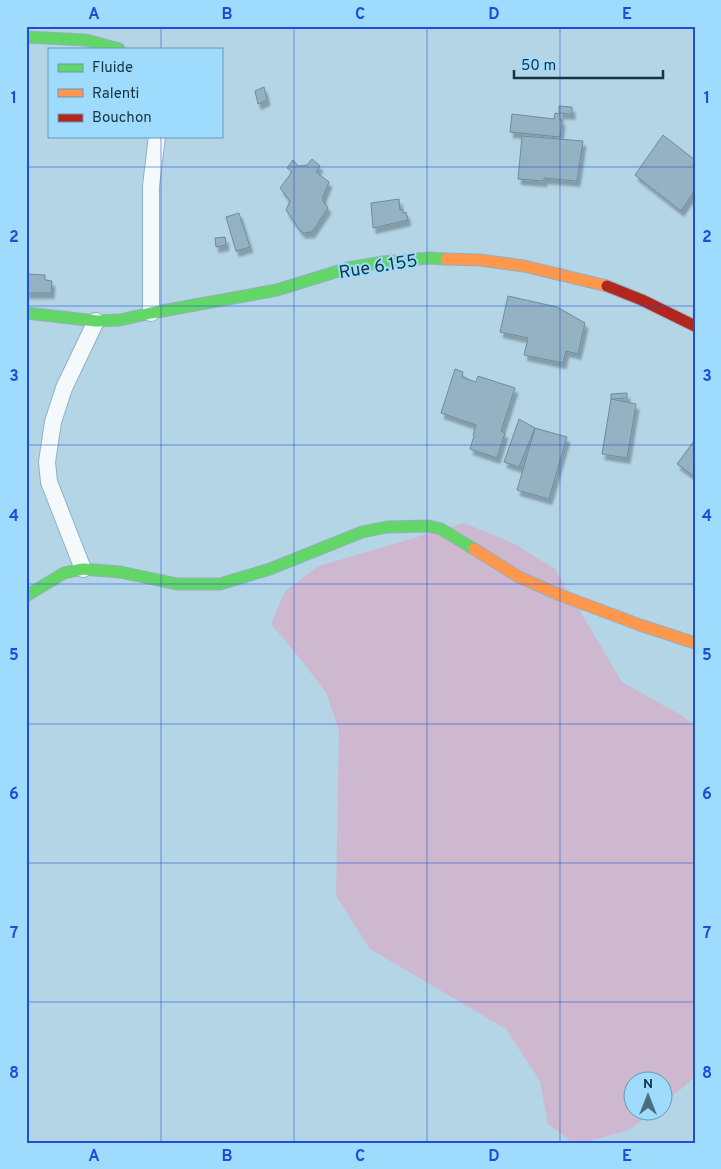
<svg xmlns="http://www.w3.org/2000/svg" width="721" height="1169" viewBox="0 0 721 1169" font-family="Overpass,sans-serif">
	<style>
		.green { fill: #cdb8cf }
		.building { fill: #94b2c1; stroke: #6b8d9c; filter: url(#shadow) }
		.lines { fill: none; stroke-linecap: round; stroke-linejoin: round }
		.street-casing { stroke: #92b0c0; stroke-width: 18 }
		.fast-casing { stroke: #92b0c0; stroke-width: 13 }
		.slow-casing { stroke: #92b0c0; stroke-width: 13 }
		.jam-casing { stroke: #92b0c0; stroke-width: 13 }
		.street { stroke: #f4f9fb; stroke-width: 16 }
		.fast { stroke: #63d668; stroke-width: 11 }
		.slow { stroke: #ff974d; stroke-width: 11 }
		.jam { stroke: #b3261e; stroke-width: 11 }
		.grid { fill: none; stroke: #1d4ed8; stroke-width: 1; stroke-opacity: 0.55 }
		.labels { text-anchor: middle; stroke-width: 4; stroke-linejoin: round; paint-order: stroke }
		.street-label { font-size: 18px; fill: #143545; stroke: #9edbfc }
		.neatline { fill: none; stroke: #1d4ed8; stroke-width: 2 }
		.grid-label { font-size: 16px; text-anchor: middle; font-weight: bold; fill: #1d4ed8 }
	</style>
	<defs>
		<filter id="shadow"><feDropShadow dx="3" dy="5.5" stdDeviation="1" flood-color="#0004"/></filter>
	</defs>
	<rect width="100%" height="100%" fill="#b4d5e6"/>
	<!-- green -->
	<path class="green" d="M 464,523 L 513,543 L 555,569 L 622,682 L 684,717 L 695,726 L 695,1076 L 685,1086 L 664,1102 L 664,1082 L 634,1082 L 634,1112 L 652,1112 L 629,1130 L 582,1143 L 573,1143 L 548,1124 L 540,1081 L 506,1029 L 370,949 L 336,896 L 339,730 L 326,693 L 303,662 L 271,624 L 285,591 L 319,566 L 417,537 Z"/>
	<!-- building -->
	<path class="building" d="M 264,87 L 267,100 L 258,104 L 255,91 Z
		M 559,106 L 572,107 L 572,114 L 559,113 Z
		M 555,113 L 560,114 L 560,120 L 562,120 L 560,137 L 510,132 L 512,114 L 554,119 Z
		M 663,135 L 695,160 L 695,190 L 681,211 L 635,175 Z
		M 522,136 L 583,141 L 577,181 L 544,178 L 544,181 L 518,179 Z
		M 312,159 L 320,166 L 316,172 L 329,182 L 323,196 L 323,201 L 328,208 L 312,232 L 303,233 L 299,229 L 286,210 L 290,201 L 280,188 L 292,172 L 287,168 L 293,160 L 298,166 L 307,165 Z
		M 399,199 L 400,210 L 403,209 L 403,213 L 406,212 L 408,220 L 373,228 L 371,203 Z
		M 239,213 L 250,247 L 236,251 L 226,217 Z
		M 225,237 L 226,245 L 216,247 L 215,238 Z
		M 26,274 L 45,275 L 45,280 L 52,281 L 51,293 L 26,293 Z
		M 508,296 L 557,307 L 585,323 L 578,354 L 566,351 L 563,363 L 524,355 L 528,338 L 500,332 Z
		M 455,369 L 463,372 L 462,377 L 476,382 L 478,376 L 515,388 L 501,431 L 505,433 L 497,458 L 470,449 L 474,436 L 473,435 L 476,425 L 441,413 Z
		M 627,393 L 627,398 L 611,399 L 611,394 Z
		M 611,399 L 636,404 L 627,458 L 602,454 Z
		M 519,419 L 535,428 L 519,467 L 504,462 Z
		M 535,428 L 567,437 L 549,499 L 517,490 Z
		M 694,441 L 695,442 L 695,477 L 677,464 Z"/>
	<g class="lines">
		<defs>
			<path id="street" d="M 151,313 L 151,186 L 157,136
				M 83,569 L 49,482 L 47,462 L 53,422 L 64,388 L 96,321"/>
			<path id="fast" d="M 26,37 L 86,40 L 119,49
				M 26,313 L 96,321 L 120,320 L 151,313 L 277,290 L 348,268 L 383,262 L 430,258 L 446,259
				M 26,596 L 64,573 L 83,569 L 120,572 L 177,584 L 220,584 L 270,569 L 362,532 L 387,527 L 429,526 L 441,529 L 474,549"/>
			<path id="slow" d="M 446,259 L 480,260 L 524,266 L 607,286
				M 474,549 L 519,577 L 560,595 L 640,625 L 695,643"/>
			<path id="jam" d="M 607,286 L 642,300 L 695,326"/>
		</defs>
		<!-- street casing -->
		<use href="#street" class="street-casing"/>
		<!-- fast casing -->
		<use href="#fast" class="fast-casing"/>
		<!-- slow casing -->
		<use href="#slow" class="slow-casing"/>
		<!-- jam casing -->
		<use href="#jam" class="jam-casing"/>
		<!-- street -->
		<use href="#street" class="street"/>
		<!-- fast -->
		<use href="#fast" class="fast"/>
		<!-- slow -->
		<use href="#slow" class="slow"/>
		<!-- jam -->
		<use href="#jam" class="jam"/>
	</g>
	<!-- grid -->
	<path class="grid" d="M 161,26 L 161,49M 294,26 L 294,1143M 427,26 L 427,1143M 560,26 L 560,1143M 161,136 L 161,1143M 26,167 L 695,167M 26,306 L 695,306M 26,445 L 695,445M 26,584 L 695,584M 26,724 L 695,724M 26,863 L 695,863M 26,1002 L 695,1002"/>
	<g class="labels">
		<!-- street labels -->
		<g class="street-label">
			<text transform="translate(378 266) rotate(-9)" y="6">Rue 6.155</text>
		</g>
	</g>
	<!-- border -->
	<rect width="721" height="1169" fill="none" stroke="#9edbfc" stroke-width="55"/>
	<!-- legend -->
	<rect x="48" y="48" width="175" height="90" fill="#9edbfc" stroke="#6799b3"/>
	<rect x="58" y="64" width="25" height="8" fill="#63d668" stroke="#6799b3"/>
	<text x="92" y="72" font-size="15" fill="#143545">Fluide</text>
	<rect x="58" y="89" width="25" height="8" fill="#ff974d" stroke="#6799b3"/>
	<text x="92" y="98" font-size="15" fill="#143545">Ralenti</text>
	<rect x="58" y="114" width="25" height="8" fill="#b3261e" stroke="#6799b3"/>
	<text x="92" y="122" font-size="15" fill="#143545">Bouchon</text>
	<!-- north arrow -->
	<g transform="translate(648 1096)"><circle r="24" fill="#9edbfc" stroke="#6799b3"/>
	<path d="M0-4L9 19L0 12L-9 19Z" fill="#4c6d7d"/>
	<text y="-8" font-size="14" font-weight="bold" text-anchor="middle" fill="#143545">N</text>
	</g>
	<!-- scale -->
	<path d="M514 70v8h149v-8" fill="none" stroke="#143545" stroke-width="2.5"/>
	<text x="521" y="70" font-size="15" fill="#143545" stroke="#9edbfc" stroke-width="4" paint-order="stroke">50 m</text>
	<rect x="28" y="28" width="666" height="1114" class="neatline"/>
	<g class="grid-label">
		<text x="94" y="19">A</text>
		<text x="227" y="19">B</text>
		<text x="360" y="19">C</text>
		<text x="494" y="19">D</text>
		<text x="627" y="19">E</text>
		<text x="14" y="103">1</text>
		<text x="707" y="103">1</text>
		<text x="14" y="242">2</text>
		<text x="707" y="242">2</text>
		<text x="14" y="381">3</text>
		<text x="707" y="381">3</text>
		<text x="14" y="521">4</text>
		<text x="707" y="521">4</text>
		<text x="14" y="660">5</text>
		<text x="707" y="660">5</text>
		<text x="14" y="799">6</text>
		<text x="707" y="799">6</text>
		<text x="14" y="938">7</text>
		<text x="707" y="938">7</text>
		<text x="14" y="1078">8</text>
		<text x="707" y="1078">8</text>
		<text x="94" y="1161">A</text>
		<text x="227" y="1161">B</text>
		<text x="360" y="1161">C</text>
		<text x="494" y="1161">D</text>
		<text x="627" y="1161">E</text>
	</g>
</svg>
